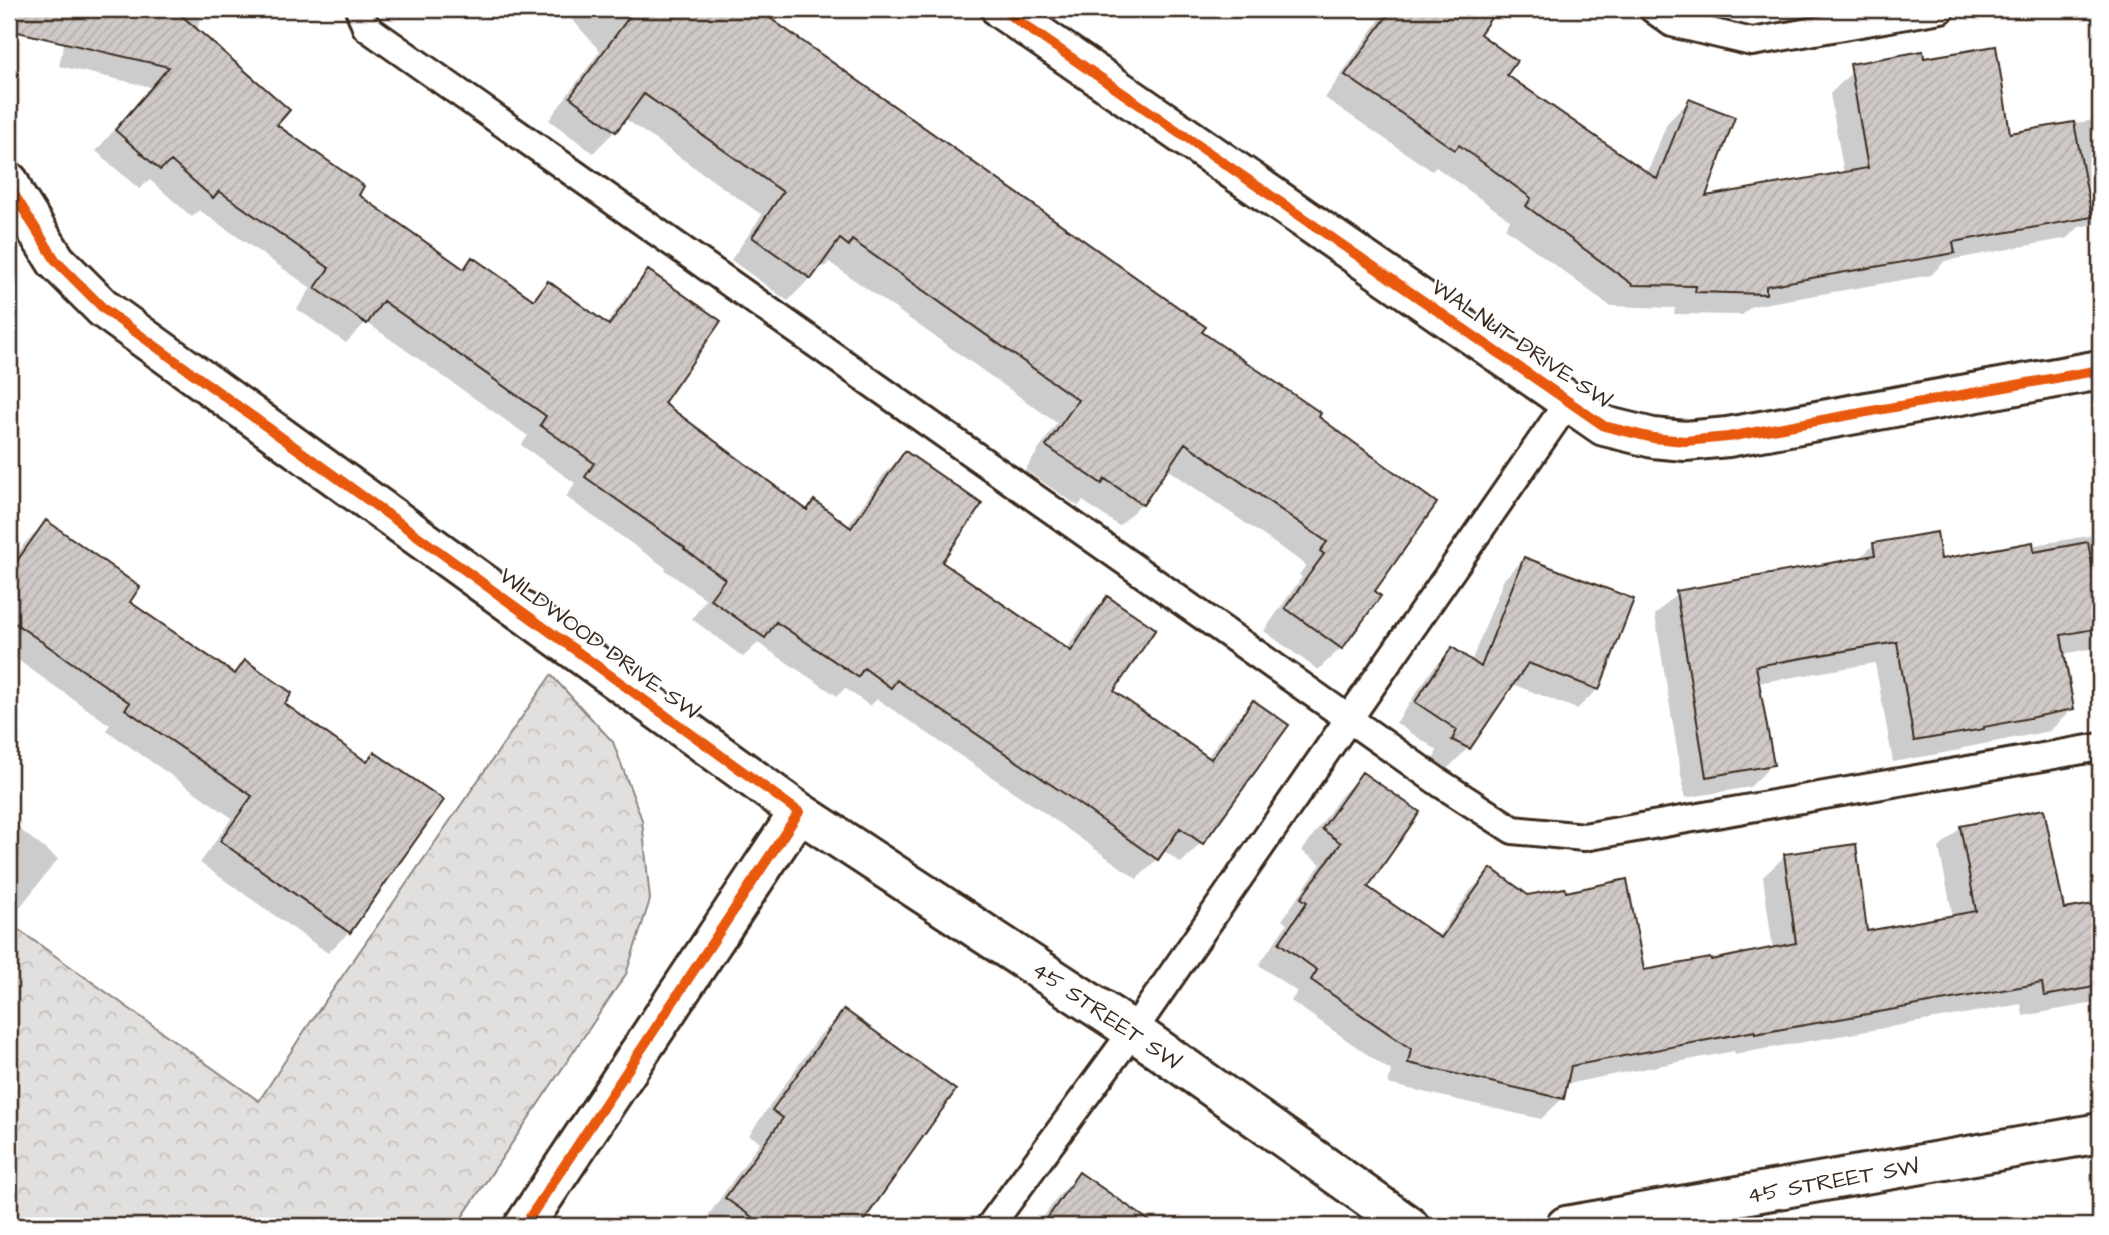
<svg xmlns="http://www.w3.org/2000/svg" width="2109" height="1235" viewBox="0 0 2109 1235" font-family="'Architects Daughter',sans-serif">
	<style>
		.forest { fill: url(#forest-crowns); stroke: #8e857e; stroke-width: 2 }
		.shadow { fill: #0003 }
		.building { fill: url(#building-hatch); stroke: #3b2a1e; stroke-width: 2 }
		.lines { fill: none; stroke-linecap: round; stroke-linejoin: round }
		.lane-casing { stroke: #3b2a1e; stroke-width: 32 }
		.street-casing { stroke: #3b2a1e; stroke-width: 44 }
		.lane { stroke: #fff; stroke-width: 26 }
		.street { stroke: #fff; stroke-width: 38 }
		.cycleway-casing { stroke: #fff; stroke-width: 15 }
		.cycleway { stroke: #e8590c; stroke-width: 10 }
		.labels { text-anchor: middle; stroke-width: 5; stroke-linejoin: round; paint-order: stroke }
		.street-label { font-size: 23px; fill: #3b2a1e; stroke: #fff }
	</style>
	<defs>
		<pattern id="forest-crowns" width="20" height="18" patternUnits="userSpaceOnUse" patternTransform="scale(1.75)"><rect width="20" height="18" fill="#e2e0de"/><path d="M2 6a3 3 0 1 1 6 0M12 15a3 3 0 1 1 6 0" fill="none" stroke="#c3c0be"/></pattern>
		<pattern id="building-hatch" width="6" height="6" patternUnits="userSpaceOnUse" patternTransform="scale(1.75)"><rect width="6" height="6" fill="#cfcac7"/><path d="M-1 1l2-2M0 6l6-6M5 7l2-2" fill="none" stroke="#b3aeaa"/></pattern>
	</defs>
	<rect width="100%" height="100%" fill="#fff"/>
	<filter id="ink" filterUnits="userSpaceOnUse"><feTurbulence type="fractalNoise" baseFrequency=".0143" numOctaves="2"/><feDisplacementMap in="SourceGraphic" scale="14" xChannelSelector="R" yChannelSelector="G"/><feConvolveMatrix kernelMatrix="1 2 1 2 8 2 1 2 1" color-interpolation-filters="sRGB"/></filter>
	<g filter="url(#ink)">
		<!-- forest -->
		<path class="forest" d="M 551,675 L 613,742 L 642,820 L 650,900 L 626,974 L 456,1226 L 9,1226 L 9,923 L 259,1101 L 303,1033 Z"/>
		<!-- shadow -->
		<path class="shadow" d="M 72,9 L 202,9 L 197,31 L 274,125 L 356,195 L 462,269 L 472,259 L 531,300 L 548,283 L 606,325 L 629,292 L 649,272 L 662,403 L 806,511 L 814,503 L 847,527 L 885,473 L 905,453 L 939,563 L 1066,650 L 1087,618 L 1107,598 L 1112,691 L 1207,758 L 1233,722 L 1253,702 L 1201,843 L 1181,863 L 1163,850 L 1157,859 L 1137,879 L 1042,811 L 877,699 L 870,706 L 845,688 L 837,696 L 758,643 L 743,657 L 692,619 L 706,599 L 665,570 L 666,568 L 566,497 L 575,483 L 521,445 L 528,436 L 366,322 L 346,343 L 297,309 L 311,288 L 199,210 L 192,217 L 150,180 L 139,189 L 96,151 L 151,87 L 59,66 Z
			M 563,9 L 754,9 L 1203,328 L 1200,332 L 1316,418 L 1372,592 L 1341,648 L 1318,670 L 1264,631 L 1302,577 L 1299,575 L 1306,565 L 1166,468 L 1141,504 L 1119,526 L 1083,501 L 1078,506 L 1025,470 L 1057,423 L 829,262 L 825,267 L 820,264 L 810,278 L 788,301 L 731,260 L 762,215 L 624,118 L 615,131 L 593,153 L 549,120 L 600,51 Z
			M 1387,9 L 1477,9 L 1489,17 L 1477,35 L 1504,76 L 1647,174 L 1667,123 L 1689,101 L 1703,198 L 1844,174 L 1830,94 L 1852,72 L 2008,135 L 2100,119 L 2100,223 L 2079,227 L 2068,238 L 1945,261 L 1931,275 L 1752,306 L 1742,315 L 1674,314 L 1675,308 L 1610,306 L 1505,228 L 1510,220 L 1436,167 L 1432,171 L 1325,98 Z
			M 1740,9 L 1795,9 L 1742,18 Z
			M 46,522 L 128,602 L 233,674 L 245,663 L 282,704 L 366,763 L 374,754 L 349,932 L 328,953 L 200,863 L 232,818 L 106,730 L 110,725 L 9,654 L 9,566 L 25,543 Z
			M 2100,534 L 2100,647 L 2063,654 L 2072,709 L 2050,731 L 1963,748 L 1960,750 L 1893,762 L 1875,663 L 1758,683 L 1772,765 L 1750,787 L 1685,798 L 1655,615 L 1677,593 L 1858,560 L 1873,545 L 1940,561 Z
			M 1524,559 L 1598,689 L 1577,709 L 1512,684 L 1468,748 L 1448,768 L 1433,761 L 1437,750 L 1396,723 L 1432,670 L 1452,649 L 1471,662 L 1504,579 Z
			M 1362,774 L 1366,887 L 1437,938 L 1470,891 L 1491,870 L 1643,972 L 1710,962 L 1773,950 L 1763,877 L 1785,856 L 1866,933 L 1953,917 L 1939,848 L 1961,827 L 2062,911 L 2100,904 L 2100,1002 L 2023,1016 L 2021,1004 L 1735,1054 L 1734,1051 L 1566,1084 L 1563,1098 L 1541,1119 L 1388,1084 L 1391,1071 L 1291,1001 L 1297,992 L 1259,965 L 1287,924 L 1282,920 L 1321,864 L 1302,851 L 1341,796 Z
			M 9,821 L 58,859 L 9,921 Z
			M 844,1012 L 863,1220 L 872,1226 L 708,1226 L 703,1223 L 760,1142 L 749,1135 L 820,1035 Z
			M 1079,1175 L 1130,1214 L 1147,1226 L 1037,1226 L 1059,1195 Z"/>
		<!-- building -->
		<path class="building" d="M 9,9 L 174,9 L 290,110 L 277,125 L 364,186 L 359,195 L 464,269 L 472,257 L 534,300 L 548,281 L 609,325 L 648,270 L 721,321 L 664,403 L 807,510 L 814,500 L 851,528 L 905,451 L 982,504 L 942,562 L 1071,651 L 1107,596 L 1156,629 L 1114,691 L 1211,759 L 1253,700 L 1289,725 L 1203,844 L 1180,828 L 1158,860 L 1062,792 L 897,680 L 891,688 L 864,668 L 858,677 L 776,622 L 765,638 L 710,599 L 725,579 L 684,549 L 685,548 L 585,477 L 594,463 L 540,425 L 546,416 L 383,301 L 367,324 L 315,288 L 329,268 L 219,191 L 213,198 L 171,161 L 160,170 L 115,130 L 169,67 L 9,30 Z
			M 635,9 L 757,9 L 1206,327 L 1202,332 L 1321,413 L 1319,417 L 1437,503 L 1375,591 L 1381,596 L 1342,649 L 1285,608 L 1324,554 L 1320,551 L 1327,542 L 1185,443 L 1143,505 L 1105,479 L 1102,484 L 1046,446 L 1078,400 L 852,240 L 849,246 L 840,239 L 811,279 L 752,237 L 783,192 L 644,94 L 616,132 L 570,97 Z
			M 1392,9 L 1497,9 L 1480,34 L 1517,61 L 1507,75 L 1657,179 L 1689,99 L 1735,117 L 1706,196 L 1868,168 L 1850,64 L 1923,51 L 1924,58 L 1996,46 L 2010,133 L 2074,122 L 2092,217 L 1953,242 L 1955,253 L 1766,286 L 1766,294 L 1695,292 L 1696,286 L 1633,285 L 1526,206 L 1531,198 L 1459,145 L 1455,150 L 1345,75 Z
			M 46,520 L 140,587 L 130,602 L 235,674 L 245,660 L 292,693 L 285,704 L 367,762 L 374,752 L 444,800 L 350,933 L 220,841 L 252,796 L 125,709 L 130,703 L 9,619 L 9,572 Z
			M 1937,532 L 1941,559 L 2033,542 L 2034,552 L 2088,542 L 2093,570 L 2100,569 L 2100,628 L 2061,635 L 2074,709 L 1984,727 L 1984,729 L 1914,741 L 1897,642 L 1756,666 L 1774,765 L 1706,777 L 1676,591 L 1875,555 L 1873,543 Z
			M 1524,557 L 1634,599 L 1599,690 L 1528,663 L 1470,749 L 1452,740 L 1457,730 L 1415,702 L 1452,647 L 1481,667 Z
			M 1362,772 L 1420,812 L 1368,887 L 1441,938 L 1491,868 L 1528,895 L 1565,888 L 1566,892 L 1627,879 L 1644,970 L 1710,958 L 1711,960 L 1796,943 L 1784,854 L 1856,844 L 1867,931 L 1976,911 L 1960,826 L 2044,809 L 2064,909 L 2100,903 L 2100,986 L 2044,996 L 2042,983 L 1755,1034 L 1755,1031 L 1571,1066 L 1564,1099 L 1408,1063 L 1411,1049 L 1311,980 L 1317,970 L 1279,943 L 1307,902 L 1301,898 L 1341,843 L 1322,829 Z
			M 844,1009 L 956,1090 L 860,1226 L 765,1226 L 725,1198 L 783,1118 L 772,1110 Z
			M 1079,1172 L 1157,1226 L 1042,1226 Z"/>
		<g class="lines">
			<defs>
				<path id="lane" d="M 359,9 L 366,27 L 1440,783 L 1513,830 L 1584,837 L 2100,747
					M 1653,9 L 1672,23 L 1752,42 L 1941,9
					M 990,1226 L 1133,1031 L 1568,402"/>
				<path id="street" d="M 1001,9 L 1604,426 L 1653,438 L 1685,441 L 1728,437 L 2100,370
					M 9,182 L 15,196 L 56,261 L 104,309 L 799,812 L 524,1226
					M 799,812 L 1133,1031 L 1409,1226
					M 1566,1226 L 2100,1133"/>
			</defs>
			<!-- lane casing -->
			<use href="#lane" class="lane-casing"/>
			<!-- street casing -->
			<use href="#street" class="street-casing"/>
			<!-- lane -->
			<use href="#lane" class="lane"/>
			<!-- street -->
			<use href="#street" class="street"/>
			<defs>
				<path id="cycleway" d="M 1001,9 L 1604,426 L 1653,438 L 1685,441 L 1728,437 L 2100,370
					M 9,182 L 15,196 L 56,261 L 104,309 L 799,812 L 524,1226"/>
			</defs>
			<!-- cycleway casing -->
			<use href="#cycleway" class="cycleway-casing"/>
			<!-- cycleway -->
			<use href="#cycleway" class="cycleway"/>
		</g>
	</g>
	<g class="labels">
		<!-- street labels -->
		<g class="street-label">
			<text transform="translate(1522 343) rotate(34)" y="8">WALNUT DRIVE SW</text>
			<text transform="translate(600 643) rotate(36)" y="8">WILDWOOD DRIVE SW</text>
			<text transform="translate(1107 1015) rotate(34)" y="8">45 STREET SW</text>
			<text transform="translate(1833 1180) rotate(-10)" y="8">45 STREET SW</text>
		</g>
	</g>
	<!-- margin -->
	<rect width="2109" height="1235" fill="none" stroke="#fff" stroke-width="35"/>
	<rect x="18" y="18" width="2074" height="1200" fill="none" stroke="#3b2a1e" stroke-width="2.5" filter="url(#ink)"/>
</svg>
